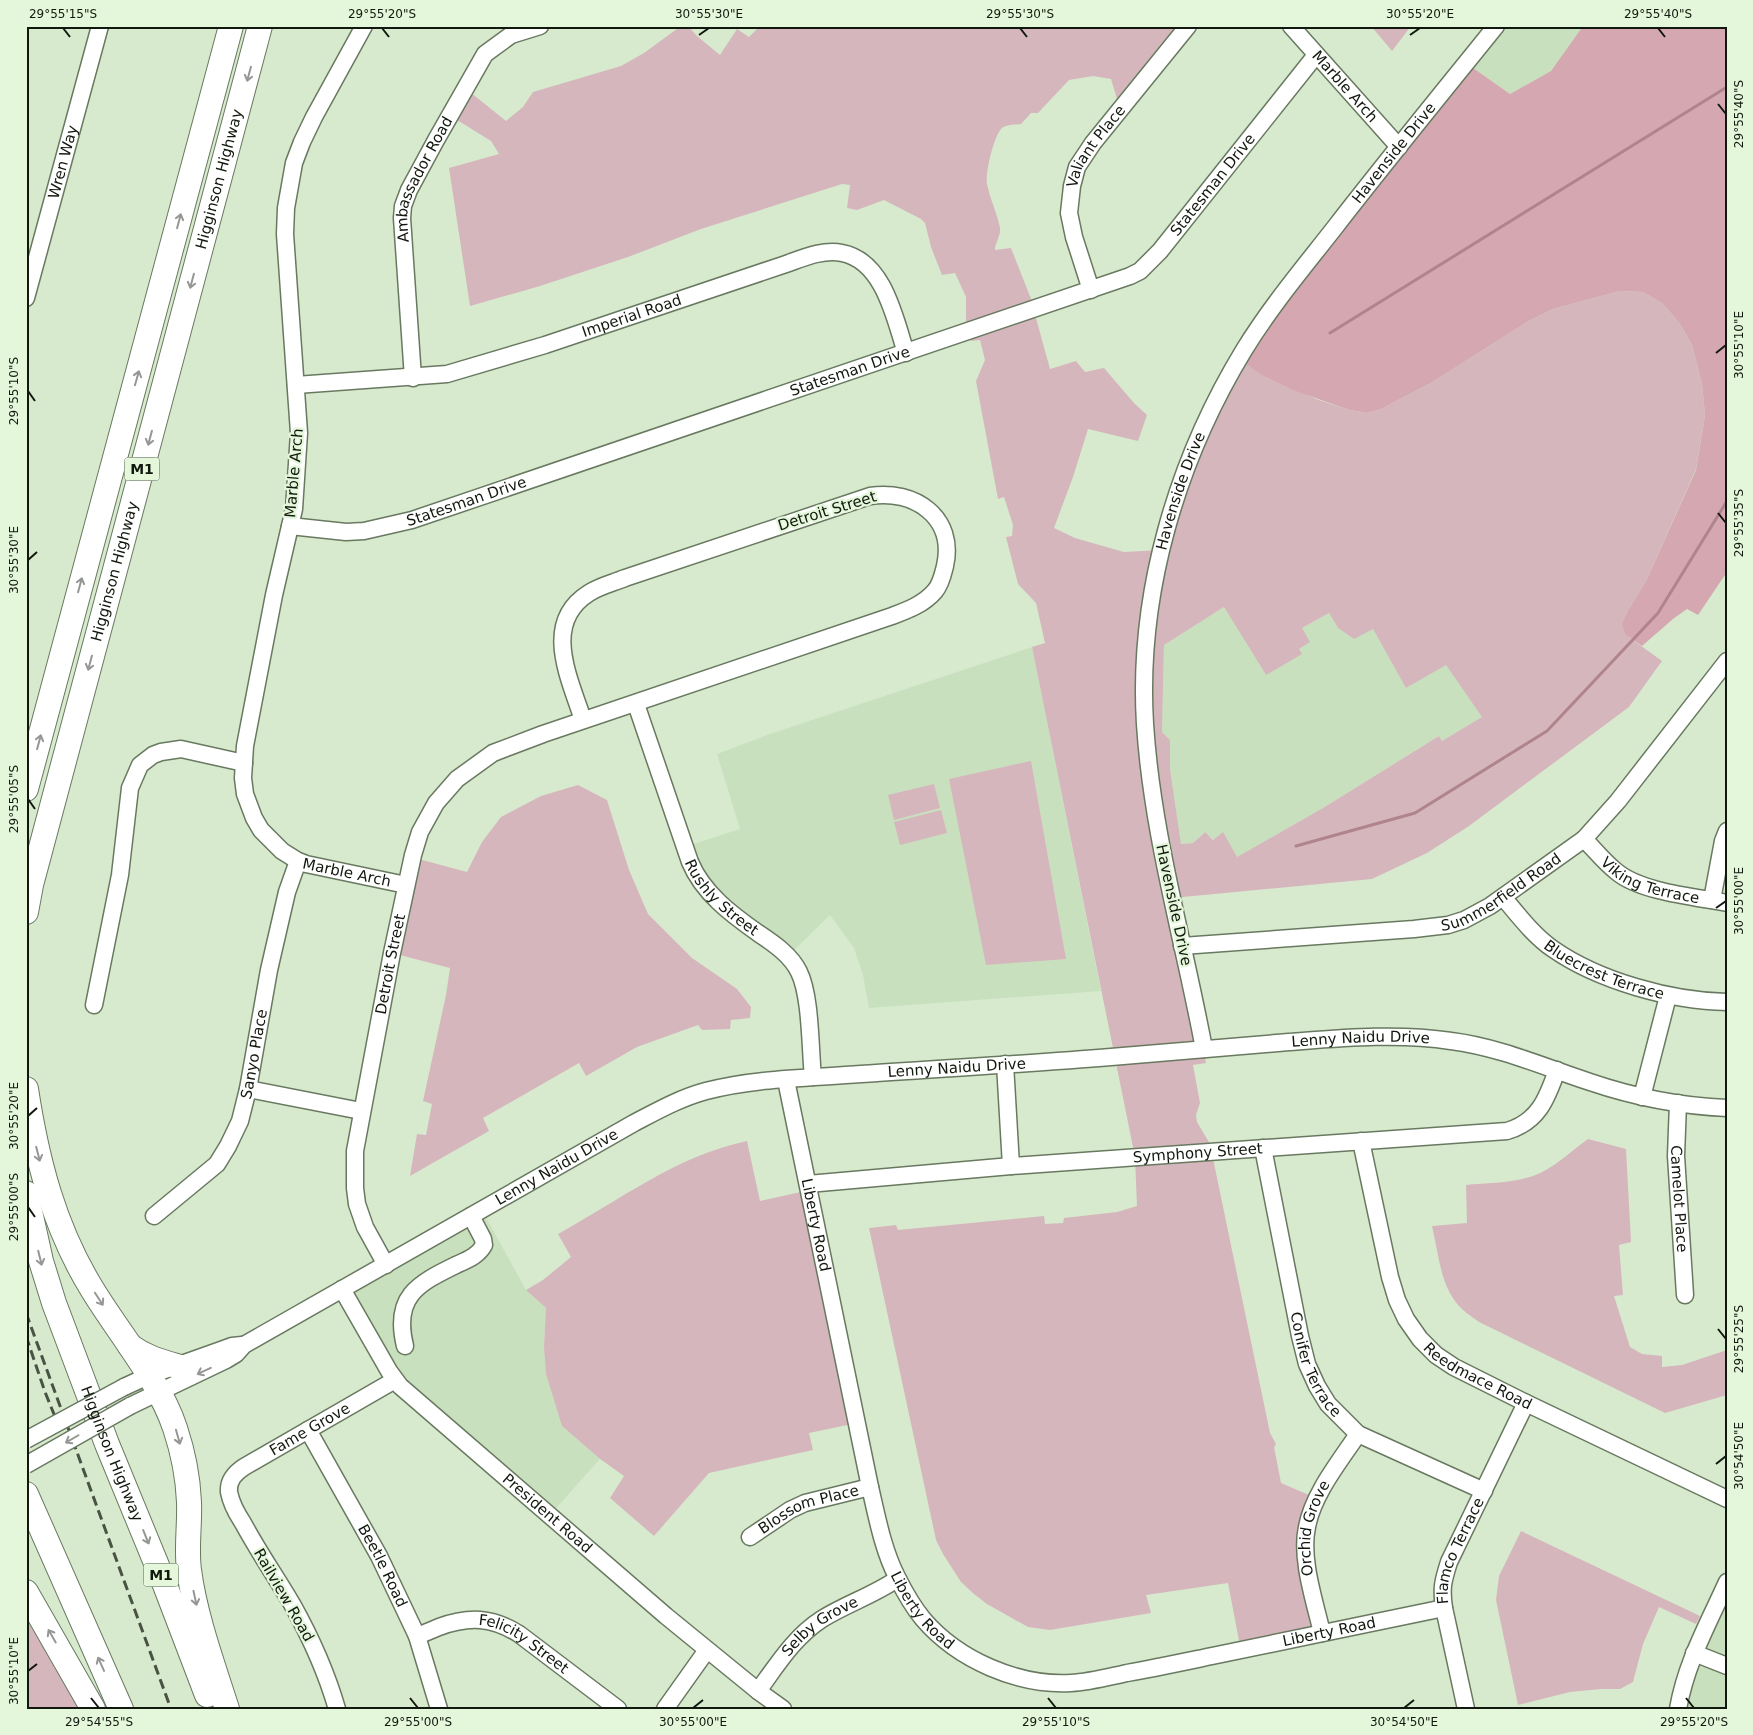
<svg xmlns="http://www.w3.org/2000/svg" width="1753" height="1735" viewBox="0 0 1753 1735" font-family="'DejaVu Sans',sans-serif">
	<style>
		.built { fill: #c9e0be }
		.green { fill: #d6b6bd; fill-rule: evenodd }
		.forest { fill: #d5a8b1 }
		.lines { fill: none; stroke-linecap: round; stroke-linejoin: round }
		.stream { stroke: #af848d; stroke-width: 3 }
		.minor-casing { stroke: #687960; stroke-width: 19 }
		.highway-casing { stroke: #687960; stroke-width: 26 }
		.minor { stroke: #fff; stroke-width: 16 }
		.highway { stroke: #fff; stroke-width: 24 }
		.rail { stroke: #495344; stroke-width: 3; stroke-dasharray: 10 5; stroke-linecap: butt }
		.minor-bridge-casing { stroke: #687960; stroke-width: 19; stroke-linecap: butt }
		.minor-bridge { stroke: #fff; stroke-width: 16 }
		.oneway { stroke: #949793 }
		.ticks { fill: none; stroke: #11180e; stroke-width: 2 }
		.labels { text-anchor: middle; stroke-width: 4.5; stroke-linejoin: round; paint-order: stroke }
		.shield { fill: #e4f7db; stroke: #505b4c; stroke-width: 1 }
		.shield-label { font-size: 14px; font-weight: bold; fill: #11180e }
		.street-label { font-size: 15px; fill: #11180e; stroke: #e4f7db }
		.neatline { fill: none; stroke: #11180e; stroke-width: 2 }
		.ticks-label { font-size: 12px; text-anchor: middle; fill: #11180e }
	</style>
	<rect width="100%" height="100%" fill="#d7eace"/>
	<!-- built -->
	<path class="built" d="M 1495,26 L 1583,26 L 1551,71 L 1510,94 L 1466,63 Z
		M 1224,607 L 1266,675 L 1299,649 L 1302,628 L 1329,613 L 1338,628 L 1373,629 L 1406,687 L 1446,665 L 1483,717 L 1442,741 L 1439,736 L 1323,808 L 1237,857 L 1204,832 L 1193,843 L 1181,844 L 1170,769 L 1170,740 L 1162,732 L 1164,645 Z
		M 1032,647 L 1101,991 L 869,1008 L 863,975 L 854,948 L 830,915 L 787,957 L 718,901 L 684,847 L 740,829 L 717,754 L 767,735 Z
		M 482,1210 L 526,1290 L 546,1308 L 544,1346 L 562,1426 L 600,1459 L 550,1515 L 408,1393 L 342,1289 Z
		M 1727,1581 L 1727,1709 L 1678,1709 Z"/>
	<!-- green -->
	<path class="green" d="M 681,26 L 688,26 L 697,36 L 720,55 L 737,29 L 749,37 L 760,26 L 1189,26 L 1124,106 L 1117,99 L 1111,79 L 1093,76 L 1069,80 L 1038,113 L 1031,113 L 1021,124 C 1014,125 1008,124 1002,128 C 994,135 985,173 987,184 C 990,199 997,213 1000,228 C 1001,236 995,243 995,250 L 1011,248 L 1035,309 L 1036,318 L 1050,369 L 1076,361 L 1085,372 L 1104,368 L 1134,403 L 1147,415 L 1138,441 L 1088,429 L 1073,477 L 1054,528 L 1075,538 L 1124,552 L 1161,550 L 1239,358 L 1316,399 L 1349,410 L 1368,413 L 1381,409 L 1431,383 L 1527,322 L 1553,309 L 1620,291 L 1643,292 L 1663,304 L 1680,324 L 1692,345 L 1702,384 L 1705,415 L 1696,469 L 1646,581 L 1630,607 L 1626,635 L 1662,661 L 1629,707 L 1469,826 L 1427,853 L 1372,879 L 1172,898 L 1206,1063 L 1193,1065 L 1200,1103 L 1196,1115 L 1197,1122 L 1210,1144 L 1270,1433 L 1276,1444 L 1274,1447 L 1281,1483 L 1316,1498 L 1306,1528 L 1322,1633 L 1241,1651 L 1228,1583 L 1146,1595 L 1151,1613 L 1050,1630 L 1028,1627 L 987,1604 L 974,1594 L 961,1582 L 943,1554 L 936,1540 L 869,1228 L 896,1225 L 898,1230 L 1044,1216 L 1045,1224 L 1063,1223 L 1064,1218 L 1117,1212 L 1137,1206 L 1135,1157 L 1032,647 L 1045,643 L 1036,603 L 1018,584 L 1006,537 L 1012,536 L 1013,525 L 1004,497 L 998,499 L 976,381 L 985,360 L 980,340 L 971,341 L 966,323 L 966,297 L 955,273 L 942,275 L 931,247 L 925,223 L 921,219 L 884,200 L 857,210 L 847,208 L 850,185 L 842,184 L 701,229 L 628,257 L 540,286 L 470,306 L 449,168 L 499,154 L 491,141 L 449,115 L 465,88 L 506,121 L 523,107 L 533,92 L 621,66 L 644,53 ZM 1224,607 L 1266,675 L 1302,654 L 1299,649 L 1310,642 L 1302,628 L 1329,613 L 1338,628 L 1354,639 L 1373,629 L 1406,688 L 1446,665 L 1482,717 L 1442,741 L 1439,736 L 1323,808 L 1237,857 L 1223,832 L 1213,840 L 1205,832 L 1193,843 L 1181,844 L 1170,769 L 1170,740 L 1162,732 L 1164,645 Z
		M 1371,26 L 1411,26 L 1392,51 Z
		M 1031,761 L 1066,959 L 986,965 L 949,779 Z
		M 934,784 L 940,808 L 894,820 L 888,795 Z
		M 578,785 L 607,800 L 629,870 L 648,914 L 692,958 L 737,989 L 751,1007 L 750,1018 L 731,1020 L 730,1029 L 702,1030 L 698,1025 L 637,1047 L 586,1076 L 579,1063 L 483,1118 L 489,1131 L 410,1176 L 417,1134 L 426,1135 L 432,1104 L 423,1101 L 446,995 L 450,968 L 392,953 L 411,857 L 467,872 L 482,842 L 501,817 L 541,796 Z
		M 941,810 L 947,833 L 900,845 L 894,822 Z
		M 1588,1139 L 1626,1149 L 1631,1242 L 1619,1245 L 1623,1295 L 1614,1296 L 1630,1347 L 1642,1354 L 1662,1356 L 1662,1367 L 1682,1365 L 1727,1350 L 1727,1395 L 1665,1413 L 1479,1322 C 1471,1316 1461,1310 1455,1301 C 1440,1281 1438,1251 1432,1226 L 1467,1223 L 1466,1185 C 1488,1183 1512,1183 1533,1176 C 1553,1169 1571,1151 1588,1139 Z
		M 747,1141 L 760,1201 L 801,1192 L 807,1184 L 857,1423 L 809,1433 L 813,1450 L 709,1473 L 654,1536 L 610,1498 L 624,1476 L 600,1459 L 562,1426 L 546,1374 L 544,1346 L 546,1308 L 526,1290 L 543,1280 L 571,1257 L 558,1234 C 620,1200 676,1156 747,1141 Z
		M 1521,1531 L 1700,1616 L 1696,1624 L 1659,1607 L 1643,1644 L 1633,1682 L 1620,1689 L 1601,1689 L 1570,1692 L 1518,1705 L 1496,1600 L 1499,1576 Z
		M 26,1612 L 83,1709 L 26,1709 Z"/>
	<!-- forest -->
	<path class="forest" d="M 1583,26 L 1727,26 L 1727,572 L 1698,615 L 1687,609 L 1673,619 L 1642,646 L 1626,635 L 1622,624 L 1630,607 L 1646,581 L 1696,470 L 1705,415 L 1702,384 L 1692,345 L 1680,324 L 1663,304 L 1643,292 L 1620,291 L 1553,309 L 1527,322 L 1431,383 L 1381,409 L 1368,413 L 1349,410 L 1293,390 L 1260,374 L 1239,358 L 1466,63 L 1510,94 L 1551,71 Z"/>
	<g class="lines">
		<!-- stream -->
		<path class="stream" d="M 1330,333 L 1727,87
			M 1296,846 L 1415,813 L 1547,731 L 1658,613 L 1727,501"/>
		<defs>
			<g id="minor">
				<path id="s1" d="M 364,26 L 314,117 L 302,142 L 294,163 L 286,208 L 285,234 L 299,433 L 294,509 L 274,595 L 245,746 L 243,778 L 245,794 L 254,818 L 261,830 L 282,851 L 298,861 L 306,864 L 406,885"/>
				<path id="s2" d="M 1291,26 L 1399,147"/>
				<path id="s3" d="M 1091,290 L 1074,237 L 1069,213 L 1072,186 L 1077,167 L 1093,143 L 1188,26"/>
				<path id="s4" d="M 26,298 L 100,26"/>
				<path id="s5" d="M 413,378 L 402,218 L 403,206 L 409,190 L 436,140 L 485,54 L 511,35 L 540,26"/>
				<path id="s6" d="M 296,385 L 447,374 L 545,345 L 786,264 C 803,258 823,249 842,253 C 884,261 895,319 906,353"/>
				<path id="s7" d="M 290,526 L 346,532 L 364,531 L 412,520 L 1130,276 L 1140,271 L 1160,251 L 1316,55"/>
				<path id="s8" d="M 636,704 L 690,862 C 703,893 731,914 758,933 C 773,943 791,955 799,972 C 811,996 810,1049 813,1077"/>
				<path id="s9" d="M 1584,839 C 1595,850 1605,863 1617,872 C 1641,892 1696,897 1727,903"/>
				<path id="s10" d="M 1503,897 C 1518,915 1534,936 1553,949 C 1599,981 1671,1001 1727,1002"/>
				<path d="M 1712,900 L 1723,841 L 1727,831"/>
				<path id="s11" d="M 1182,946 L 1414,929 L 1448,925 L 1464,920 L 1490,906 L 1584,839 L 1618,801 L 1727,661"/>
				<path d="M 94,1005 L 120,875 L 130,788 L 140,765 L 153,755 L 161,752 L 181,749 L 244,763"/>
				<path id="s12" d="M 1204,1049 C 1184,941 1152,834 1145,724 C 1137,594 1177,460 1244,350 C 1271,306 1304,267 1336,226 C 1388,159 1442,93 1496,26"/>
				<path d="M 1005,1064 L 1011,1166"/>
				<path id="s13" d="M 786,1080 L 870,1487 C 877,1517 883,1550 897,1577 C 904,1591 913,1607 923,1619 C 958,1660 1018,1686 1071,1683 C 1090,1682 1108,1677 1127,1673 C 1155,1668 1183,1662 1212,1656 C 1289,1640 1367,1624 1444,1608"/>
				<path d="M 248,1089 L 361,1111"/>
				<path d="M 1642,1097 L 1668,996"/>
				<path id="s14" d="M 1678,1103 L 1676,1156 L 1685,1295"/>
				<path id="s15" d="M 1361,1141 L 1390,1277 L 1397,1300 L 1406,1319 L 1420,1339 L 1436,1355 L 1454,1367 L 1526,1403 L 1727,1499"/>
				<path id="s16" d="M 1263,1148 L 1300,1336 L 1307,1364 L 1317,1386 L 1328,1404 L 1358,1434 L 1484,1491"/>
				<path id="s17" d="M 808,1184 L 1011,1166 L 1507,1131 C 1538,1122 1547,1099 1557,1070"/>
				<path id="s18" d="M 154,1216 L 217,1164 L 228,1146 L 240,1121 L 248,1089 L 269,970 L 287,892 L 298,861"/>
				<path id="s19" d="M 386,1265 L 365,1227 L 357,1204 L 355,1188 L 355,1151 L 392,953 L 413,855 L 420,832 L 436,803 L 457,779 L 493,753 L 543,734 L 892,616 C 908,610 924,604 935,591 C 941,584 943,574 945,566 C 956,517 914,489 870,496 L 625,578 C 613,583 600,586 589,593 C 541,623 570,679 583,720"/>
				<path id="s20" d="M 342,1289 L 389,1371 L 400,1386 L 666,1616 L 758,1691 L 783,1709"/>
				<path d="M 405,1346 C 393,1297 417,1284 456,1265 C 467,1260 478,1256 484,1245 L 483,1239 L 471,1216"/>
				<path d="M 124,1387 L 148,1376 L 221,1350 L 232,1346 L 242,1345"/>
				<path id="s21" d="M 130,1406 L 226,1360 L 236,1354 L 244,1345 L 634,1123 C 657,1111 680,1098 706,1091 C 755,1078 809,1078 861,1074 C 944,1068 1028,1064 1111,1057 C 1171,1052 1230,1047 1289,1042 C 1343,1038 1398,1033 1451,1041 C 1499,1047 1544,1067 1590,1082 C 1634,1097 1680,1106 1727,1108"/>
				<path id="s22" d="M 308,1430 L 379,1556 L 417,1636 L 439,1709"/>
				<path id="s23" d="M 750,1537 L 790,1510 L 805,1503 L 870,1487"/>
				<path id="s24" d="M 1322,1633 C 1315,1602 1300,1559 1307,1527 C 1313,1494 1340,1461 1358,1434"/>
				<path id="s25" d="M 417,1636 C 425,1633 432,1630 439,1627 C 469,1616 492,1617 519,1634 L 618,1709"/>
				<path d="M 1694,1653 L 1727,1666"/>
				<path id="s26" d="M 758,1691 C 777,1665 794,1637 822,1619 C 846,1604 874,1595 897,1579"/>
				<path id="s27" d="M 337,1709 C 326,1671 311,1638 292,1604 C 276,1577 258,1551 243,1523 C 237,1514 231,1503 229,1492 C 228,1480 235,1473 244,1467 L 395,1380"/>
				<path d="M 665,1709 L 707,1650"/>
				<path id="s28" d="M 1466,1709 L 1444,1608 C 1441,1588 1443,1581 1449,1562 L 1526,1403"/>
				<path d="M 1678,1709 C 1686,1663 1708,1624 1727,1582"/>
			</g>
			<g id="highway">
				<path d="M 26,789 L 231,26"/>
				<path id="s29" d="M 26,912 L 31,885 L 260,26"/>
				<path d="M 26,1089 C 37,1161 54,1227 92,1289 C 118,1332 159,1380 175,1428 C 183,1452 188,1477 189,1502 C 190,1525 186,1547 189,1570 C 195,1616 213,1665 227,1709"/>
				<path id="s30" d="M 26,1193 L 41,1261 L 54,1303 L 107,1444 L 165,1585 L 207,1695"/>
				<path d="M 130,1346 C 145,1357 159,1361 177,1366"/>
				<path d="M 26,1494 L 121,1709"/>
				<path d="M 26,1592 L 93,1709"/>
			</g>
		</defs>
		<!-- minor casing -->
		<use href="#minor" class="minor-casing"/>
		<!-- highway casing -->
		<use href="#highway" class="highway-casing"/>
		<!-- minor -->
		<use href="#minor" class="minor"/>
		<!-- highway -->
		<use href="#highway" class="highway"/>
		<!-- rail -->
		<path class="rail" d="M 26,1313 L 171,1709
			M 26,1336 L 45,1392 L 67,1446"/>
		<defs>
			<path id="minor-bridge" d="M 26,1440 L 124,1387
				M 26,1465 L 130,1406"/>
		</defs>
		<!-- minor-bridge casing -->
		<use href="#minor-bridge" class="minor-bridge-casing"/>
		<!-- minor-bridge -->
		<use href="#minor-bridge" class="minor-bridge"/>
	</g>
	<!-- one-way arrows -->
	<defs><path id="oneway-shaft" d="M-6 0H5M1.5-3L5.5 0L1.5 3" fill="none" stroke-width="1.6" stroke-linecap="round" stroke-linejoin="round" transform="scale(1.25)"/></defs>
	<g class="oneway">
		<use href="#oneway-shaft" transform="translate(249 74) rotate(105)"/>
		<use href="#oneway-shaft" transform="translate(179 221) rotate(-75)"/>
		<use href="#oneway-shaft" transform="translate(192 281) rotate(105)"/>
		<use href="#oneway-shaft" transform="translate(137 378) rotate(-74)"/>
		<use href="#oneway-shaft" transform="translate(150 438) rotate(105)"/>
		<use href="#oneway-shaft" transform="translate(80 585) rotate(-75)"/>
		<use href="#oneway-shaft" transform="translate(90 663) rotate(105)"/>
		<use href="#oneway-shaft" transform="translate(39 742) rotate(-75)"/>
		<use href="#oneway-shaft" transform="translate(38 1154) rotate(76)"/>
		<use href="#oneway-shaft" transform="translate(40 1258) rotate(76)"/>
		<use href="#oneway-shaft" transform="translate(99 1299) rotate(57)"/>
		<use href="#oneway-shaft" transform="translate(204 1371) rotate(155)"/>
		<use href="#oneway-shaft" transform="translate(178 1437) rotate(74)"/>
		<use href="#oneway-shaft" transform="translate(72 1439) rotate(150)"/>
		<use href="#oneway-shaft" transform="translate(146 1537) rotate(68)"/>
		<use href="#oneway-shaft" transform="translate(195 1598) rotate(78)"/>
		<use href="#oneway-shaft" transform="translate(52 1636) rotate(-120)"/>
		<use href="#oneway-shaft" transform="translate(101 1664) rotate(-114)"/>
	</g>
	<!-- ticks -->
	<path class="ticks" d="M 63,28 L 70,37M 382,28 L 389,37M 1020,28 L 1027,37M 1658,28 L 1665,37M 699,35 L 709,28M 1410,35 L 1420,28M 1718,104 L 1726,114M 1716,353 L 1726,345M 28,391 L 35,401M 1718,513 L 1726,523M 28,560 L 37,552M 28,799 L 35,809M 1716,908 L 1726,901M 28,1116 L 37,1108M 28,1207 L 35,1217M 1718,1329 L 1726,1339M 1716,1464 L 1726,1456M 28,1671 L 37,1664M 91,1698 L 99,1708M 410,1698 L 418,1708M 1048,1698 L 1056,1708M 1686,1698 L 1694,1708M 693,1708 L 703,1700M 1404,1708 L 1414,1700"/>
	<g class="labels">
		<!-- shield labels -->
		<g class="shield">
			<rect x="124.5" y="457.5" width="35" height="23" rx="4"/>
			<rect x="143.5" y="1563.5" width="35" height="23" rx="4"/>
		</g>
		<g class="shield-label">
			<text x="142" y="474">M1</text>
			<text x="161" y="1580">M1</text>
		</g>
		<!-- street labels -->
		<g class="street-label">
			<text dy="5" stroke="none"><textPath href="#s2" startOffset="81">Marble Arch</textPath></text>
			<text dy="5" stroke="none"><textPath href="#s3" startOffset="154">Valiant Place</textPath></text>
			<text dy="5" stroke="none"><textPath href="#s12" startOffset="971">Havenside Drive</textPath></text>
			<text dy="5" stroke="none"><textPath href="#s4" startOffset="141">Wren Way</textPath></text>
			<text dy="5" stroke="none"><textPath href="#s29" startOffset="758">Higginson Highway</textPath></text>
			<text dy="5" stroke="none"><textPath href="#s5" startOffset="204">Ambassador Road</textPath></text>
			<text dy="5" stroke="none"><textPath href="#s7" startOffset="1006">Statesman Drive</textPath></text>
			<text dy="5" stroke="none"><textPath href="#s6" startOffset="345">Imperial Road</textPath></text>
			<text dy="5" stroke="none"><textPath href="#s7" startOffset="586">Statesman Drive</textPath></text>
			<text transform="translate(294 473) rotate(-85)" y="5">Marble Arch</text>
			<text dy="5" stroke="none"><textPath href="#s12" startOffset="568">Havenside Drive</textPath></text>
			<text dy="5" stroke="none"><textPath href="#s7" startOffset="181">Statesman Drive</textPath></text>
			<text transform="translate(827 511) rotate(-17)" y="5">Detroit Street</text>
			<text dy="5" stroke="none"><textPath href="#s29" startOffset="352">Higginson Highway</textPath></text>
			<text dy="5" stroke="none"><textPath href="#s1" startOffset="930">Marble Arch</textPath></text>
			<text dy="5" stroke="none"><textPath href="#s9" startOffset="81">Viking Terrace</textPath></text>
			<text dy="5" stroke="none"><textPath href="#s11" startOffset="329">Summerfield Road</textPath></text>
			<text dy="5" stroke="none"><textPath href="#s8" startOffset="215">Rushly Street</textPath></text>
			<text transform="translate(1174 905) rotate(78)" y="5">Havenside Drive</text>
			<text dy="5" stroke="none"><textPath href="#s19" startOffset="311">Detroit Street</textPath></text>
			<text dy="5" stroke="none"><textPath href="#s10" startOffset="128">Bluecrest Terrace</textPath></text>
			<text dy="5" stroke="none"><textPath href="#s21" startOffset="1315">Lenny Naidu Drive</textPath></text>
			<text dy="5" stroke="none"><textPath href="#s18" startOffset="199">Sanyo Place</textPath></text>
			<text dy="5" stroke="none"><textPath href="#s21" startOffset="910">Lenny Naidu Drive</textPath></text>
			<text dy="5" stroke="none"><textPath href="#s17" startOffset="391">Symphony Street</textPath></text>
			<text dy="5" stroke="none"><textPath href="#s21" startOffset="490">Lenny Naidu Drive</textPath></text>
			<text dy="5" stroke="none"><textPath href="#s14" startOffset="96">Camelot Place</textPath></text>
			<text dy="5" stroke="none"><textPath href="#s13" startOffset="148">Liberty Road</textPath></text>
			<text dy="5" stroke="none"><textPath href="#s16" startOffset="224">Conifer Terrace</textPath></text>
			<text dy="5" stroke="none"><textPath href="#s15" startOffset="278">Reedmace Road</textPath></text>
			<text dy="5" stroke="none"><textPath href="#s27" startOffset="350">Fame Grove</textPath></text>
			<text dy="5" stroke="none"><textPath href="#s30" startOffset="275">Higginson Highway</textPath></text>
			<text dy="5" stroke="none"><textPath href="#s23" startOffset="66">Blossom Place</textPath></text>
			<text dy="5" stroke="none"><textPath href="#s20" startOffset="308">President Road</textPath></text>
			<text dy="5" stroke="none"><textPath href="#s24" startOffset="108">Orchid Grove</textPath></text>
			<text dy="5" stroke="none"><textPath href="#s28" startOffset="164">Flamco Terrace</textPath></text>
			<text dy="5" stroke="none"><textPath href="#s22" startOffset="155">Beetle Road</textPath></text>
			<text transform="translate(284 1595) rotate(60)" y="5">Railview Road</text>
			<text dy="5" stroke="none"><textPath href="#s13" startOffset="552">Liberty Road</textPath></text>
			<text dy="5" stroke="none"><textPath href="#s26" startOffset="91">Selby Grove</textPath></text>
			<text dy="5" stroke="none"><textPath href="#s13" startOffset="989">Liberty Road</textPath></text>
			<text dy="5" stroke="none"><textPath href="#s25" startOffset="116">Felicity Street</textPath></text>
		</g>
	</g>
	<!-- border -->
	<rect width="1753" height="1735" fill="none" stroke="#e4f7db" stroke-width="55"/>
	<rect x="28" y="28" width="1698" height="1680" class="neatline"/>
	<g class="ticks-label">
		<text x="63" y="18">29°55'15"S</text>
		<text x="382" y="18">29°55'20"S</text>
		<text x="709" y="18">30°55'30"E</text>
		<text x="1020" y="18">29°55'30"S</text>
		<text x="1420" y="18">30°55'20"E</text>
		<text x="1658" y="18">29°55'40"S</text>
		<text transform="translate(1739 114) rotate(-90)" y="4">29°55'40"S</text>
		<text transform="translate(1739 345) rotate(-90)" y="4">30°55'10"E</text>
		<text transform="translate(14 391) rotate(-90)" y="4">29°55'10"S</text>
		<text transform="translate(1739 523) rotate(-90)" y="4">29°55'35"S</text>
		<text transform="translate(14 560) rotate(-90)" y="4">30°55'30"E</text>
		<text transform="translate(14 799) rotate(-90)" y="4">29°55'05"S</text>
		<text transform="translate(1739 901) rotate(-90)" y="4">30°55'00"E</text>
		<text transform="translate(14 1116) rotate(-90)" y="4">30°55'20"E</text>
		<text transform="translate(14 1207) rotate(-90)" y="4">29°55'00"S</text>
		<text transform="translate(1739 1339) rotate(-90)" y="4">29°55'25"S</text>
		<text transform="translate(1739 1456) rotate(-90)" y="4">30°54'50"E</text>
		<text transform="translate(14 1671) rotate(-90)" y="4">30°55'10"E</text>
		<text x="99" y="1726">29°54'55"S</text>
		<text x="418" y="1726">29°55'00"S</text>
		<text x="693" y="1726">30°55'00"E</text>
		<text x="1056" y="1726">29°55'10"S</text>
		<text x="1404" y="1726">30°54'50"E</text>
		<text x="1694" y="1726">29°55'20"S</text>
	</g>
</svg>
